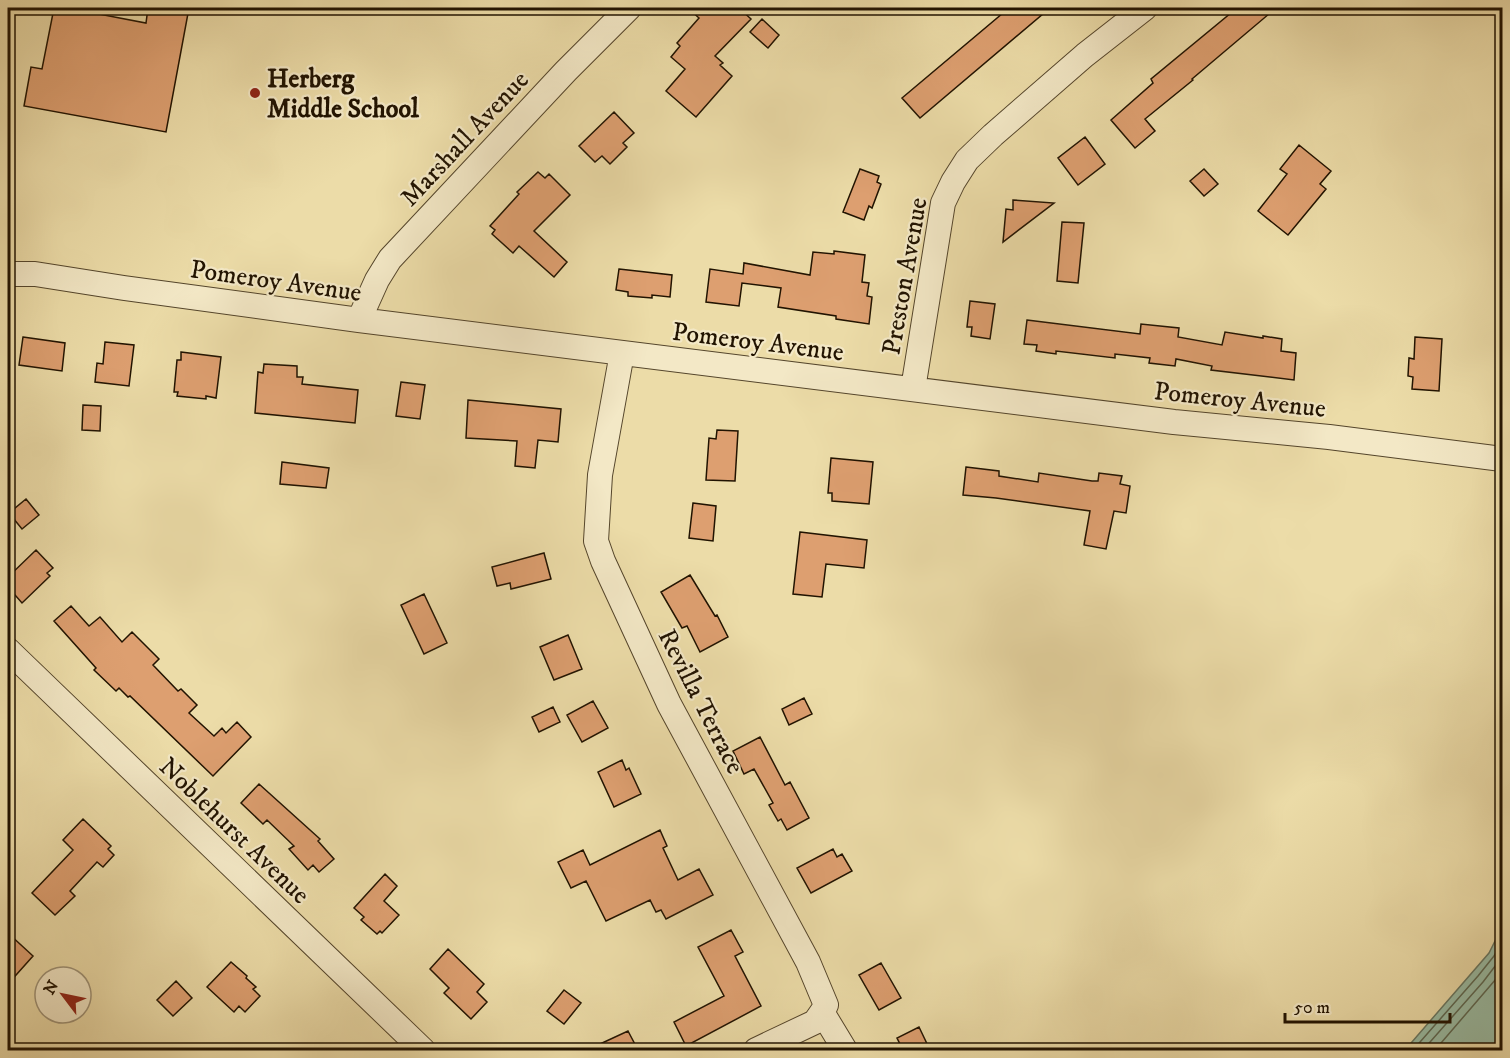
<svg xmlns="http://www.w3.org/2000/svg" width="1510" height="1058" viewBox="0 0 1510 1058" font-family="'IM FELL DW Pica',serif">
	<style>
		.water { fill: #99bca4; stroke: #697863; stroke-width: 1.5 }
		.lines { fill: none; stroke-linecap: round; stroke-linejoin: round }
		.shore { stroke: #5d6852; stroke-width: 1.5 }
		.building { fill: #dd9f70; stroke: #211301; stroke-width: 1.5 }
		.minor-casing { stroke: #54452b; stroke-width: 26 }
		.minor { stroke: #f3e8c6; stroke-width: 24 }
		.poi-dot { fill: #8f2418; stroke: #f3e8c6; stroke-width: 2 }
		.labels { text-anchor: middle; stroke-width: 4.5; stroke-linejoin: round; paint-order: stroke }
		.poi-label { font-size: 26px; font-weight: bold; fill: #211301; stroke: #f3e8c6; text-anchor: start }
		.street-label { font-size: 26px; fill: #211301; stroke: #f3e8c6 }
	</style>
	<rect width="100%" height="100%" fill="#ecdca8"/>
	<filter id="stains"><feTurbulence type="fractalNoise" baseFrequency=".00333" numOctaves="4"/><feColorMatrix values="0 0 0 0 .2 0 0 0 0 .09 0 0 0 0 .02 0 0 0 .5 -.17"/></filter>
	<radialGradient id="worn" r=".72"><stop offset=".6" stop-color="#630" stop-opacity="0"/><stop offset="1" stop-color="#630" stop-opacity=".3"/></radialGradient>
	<!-- water -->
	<path class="water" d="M 1502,927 L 1502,1050 L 1405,1050 L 1489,953 Z"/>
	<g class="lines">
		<!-- shore -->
		<path class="shore" d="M 1413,1050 L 1478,976 L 1494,956 L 1502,941
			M 1423,1050 L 1483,982 L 1502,957
			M 1435,1050 L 1502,972"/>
	</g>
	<!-- building -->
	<path class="building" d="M 54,8 L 88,8 L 88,12 L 146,23 L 148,8 L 189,8 L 166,132 L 24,106 L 31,67 L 42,69 Z
		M 688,8 L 739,8 L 751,19 L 715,56 L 723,63 L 720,65 L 732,76 L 696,117 L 666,91 L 685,69 L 671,57 L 680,46 L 677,43 L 699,18 Z
		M 1009,8 L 1050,8 L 920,118 L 902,98 Z
		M 1237,8 L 1276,8 L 1192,79 L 1193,80 L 1145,119 L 1155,131 L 1135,148 L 1111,120 L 1153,83 L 1151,79 Z
		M 762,19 L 779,35 L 768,48 L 750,32 Z
		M 614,112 L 634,133 L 623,143 L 627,147 L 610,164 L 602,156 L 595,162 L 579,146 Z
		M 1085,137 L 1105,164 L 1078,185 L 1058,158 Z
		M 1299,145 L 1331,171 L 1320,184 L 1326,189 L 1288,235 L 1258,211 L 1287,174 L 1280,169 Z
		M 860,169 L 879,176 L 877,182 L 881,184 L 872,208 L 869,206 L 864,220 L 843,212 Z
		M 1204,169 L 1218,184 L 1204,196 L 1190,181 Z
		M 538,172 L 545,178 L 549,174 L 570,195 L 534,231 L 567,262 L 554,277 L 519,246 L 513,253 L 492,234 L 495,230 L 490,226 L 519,194 L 517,192 Z
		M 1013,200 L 1054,203 L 1003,242 L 1006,209 L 1013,210 Z
		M 1062,222 L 1084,223 L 1078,283 L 1057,281 Z
		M 834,251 L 865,255 L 862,282 L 869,283 L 867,296 L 872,297 L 869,324 L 836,319 L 836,316 L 778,307 L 781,288 L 742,283 L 739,306 L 706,302 L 710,269 L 743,274 L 744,263 L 810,275 L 813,252 L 834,254 Z
		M 619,269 L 672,275 L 670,297 L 652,295 L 652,298 L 628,296 L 628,292 L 616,290 Z
		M 970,301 L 995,304 L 990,339 L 971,336 L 972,327 L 967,327 Z
		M 1027,320 L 1140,334 L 1141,324 L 1179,328 L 1178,337 L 1222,345 L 1225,332 L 1263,338 L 1263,336 L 1282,339 L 1281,351 L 1296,353 L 1294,380 L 1211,370 L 1212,366 L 1176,359 L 1175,366 L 1149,363 L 1150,358 L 1115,354 L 1115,358 L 1056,351 L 1056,354 L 1036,351 L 1037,345 L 1024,344 Z
		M 23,337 L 65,343 L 62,371 L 19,365 Z
		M 1415,337 L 1442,339 L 1439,391 L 1412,389 L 1413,377 L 1408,376 L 1409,358 L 1414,359 Z
		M 105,342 L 134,345 L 129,386 L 95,382 L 97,363 L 103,364 Z
		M 181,352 L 221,357 L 216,398 L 206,396 L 206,399 L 177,396 L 178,392 L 174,392 L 177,360 L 181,360 Z
		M 264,364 L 297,366 L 297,377 L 303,377 L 302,384 L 358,390 L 355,423 L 255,413 L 258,372 L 263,373 Z
		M 401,382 L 425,385 L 420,419 L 396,416 Z
		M 468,400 L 561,409 L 558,442 L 538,440 L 535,468 L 515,466 L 517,441 L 466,438 Z
		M 83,405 L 101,406 L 100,431 L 82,430 Z
		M 717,430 L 738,431 L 735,481 L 706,480 L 709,438 L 716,439 Z
		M 831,458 L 873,462 L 869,504 L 832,501 L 832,493 L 828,493 Z
		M 282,462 L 329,468 L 326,488 L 280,484 Z
		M 966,467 L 999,471 L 999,476 L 1038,482 L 1039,473 L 1092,481 L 1098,481 L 1099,473 L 1122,476 L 1120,484 L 1130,486 L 1126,513 L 1114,511 L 1106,549 L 1084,545 L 1090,511 L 996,498 L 963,495 Z
		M 26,499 L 39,515 L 22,529 L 9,513 Z
		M 693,503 L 716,506 L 713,541 L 689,538 Z
		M 800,532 L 867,540 L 864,568 L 826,564 L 822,597 L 793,594 Z
		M 36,550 L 53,568 L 47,573 L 50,576 L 22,603 L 8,587 L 8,577 Z
		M 544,553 L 551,579 L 511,589 L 510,583 L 497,586 L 492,567 Z
		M 690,575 L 715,616 L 717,615 L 728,637 L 700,652 L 687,626 L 682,628 L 661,592 Z
		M 424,594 L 447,643 L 424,654 L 401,605 Z
		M 71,606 L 89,626 L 100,617 L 122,642 L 132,632 L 159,659 L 153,665 L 178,691 L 181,689 L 197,705 L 189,713 L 214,736 L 222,728 L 226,733 L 237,722 L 251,737 L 213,776 L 130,696 L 128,697 L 119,688 L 116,691 L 94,670 L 96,668 L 54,621 Z
		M 568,635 L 582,669 L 554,680 L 540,647 Z
		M 804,698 L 812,714 L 789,725 L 782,709 Z
		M 593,701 L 608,728 L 582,742 L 567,715 Z
		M 553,707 L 560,722 L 539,732 L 532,717 Z
		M 760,737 L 785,785 L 790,782 L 809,818 L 787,830 L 781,819 L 778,821 L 769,805 L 773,803 L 754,769 L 744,774 L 733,751 Z
		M 622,760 L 626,770 L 629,768 L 641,794 L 614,807 L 598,772 Z
		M 259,784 L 320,839 L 318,841 L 334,859 L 319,872 L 313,865 L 308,870 L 289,849 L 294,846 L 267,820 L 263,824 L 241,803 Z
		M 83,819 L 111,846 L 108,849 L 114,855 L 103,867 L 97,862 L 70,891 L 75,896 L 55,915 L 32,893 L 73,850 L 63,840 Z
		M 660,830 L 667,846 L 663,848 L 678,880 L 699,869 L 713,895 L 666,919 L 661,910 L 656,912 L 650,900 L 606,921 L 586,881 L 571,888 L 558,862 L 583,850 L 590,865 Z
		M 833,849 L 837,857 L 842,854 L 852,871 L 811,893 L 797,868 Z
		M 385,874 L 397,886 L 384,901 L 399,915 L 382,933 L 380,931 L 377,934 L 361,920 L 364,917 L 354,908 Z
		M 731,930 L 743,952 L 735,956 L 761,1006 L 686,1046 L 674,1022 L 724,996 L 698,947 Z
		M 8,933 L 33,956 L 8,984 Z
		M 448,949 L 484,984 L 477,992 L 487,1002 L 471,1019 L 444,993 L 449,988 L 430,969 Z
		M 231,962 L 247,976 L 246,978 L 256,987 L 253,989 L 260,996 L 245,1012 L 239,1006 L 234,1012 L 207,987 Z
		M 881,963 L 901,998 L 879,1010 L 859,975 Z
		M 176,981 L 192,998 L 173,1016 L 157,1000 Z
		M 564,990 L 581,1003 L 564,1024 L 547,1011 Z
		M 919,1027 L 930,1050 L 903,1050 L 897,1038 Z
		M 628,1031 L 638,1050 L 587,1050 Z"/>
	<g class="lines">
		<defs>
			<path id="minor" d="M 8,274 L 35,274 L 124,288 L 359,320 L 1174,422 L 1329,437 L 1502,459
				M 359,320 L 377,280 L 390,259 L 566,71 L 629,8
				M 622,353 L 600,475 L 596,541 L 603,561 L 669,704 L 808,962 L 826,1005 L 822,1012 L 845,1050
				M 913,389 L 943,203 L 953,182 L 967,160 L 993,135 L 1085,55 L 1145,8
				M 8,650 L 423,1050
				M 756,1050 L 815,1022 L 822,1012"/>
		</defs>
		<!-- minor casing -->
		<use href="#minor" class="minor-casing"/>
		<!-- minor -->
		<use href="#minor" class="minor"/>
	</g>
	<!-- markers -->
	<circle class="poi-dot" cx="255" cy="93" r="6"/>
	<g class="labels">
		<!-- poi labels -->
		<g class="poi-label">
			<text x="267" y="87">Herberg<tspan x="267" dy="30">Middle School</tspan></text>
		</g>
		<!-- street labels -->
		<g class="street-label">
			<text transform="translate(464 138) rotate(-47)" y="9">Marshall Avenue</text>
			<text transform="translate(904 276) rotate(-80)" y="9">Preston Avenue</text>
			<text transform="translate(276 280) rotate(8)" y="9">Pomeroy Avenue</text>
			<text transform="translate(758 341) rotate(7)" y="9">Pomeroy Avenue</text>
			<text transform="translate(1240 399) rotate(6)" y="9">Pomeroy Avenue</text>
			<text transform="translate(702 701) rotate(63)" y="9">Revilla Terrace</text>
			<text transform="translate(235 830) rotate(44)" y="9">Noblehurst Avenue</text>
		</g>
	</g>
	<!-- margin -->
	<rect width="1510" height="1058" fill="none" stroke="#ecdca8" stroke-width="30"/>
	<rect x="9" y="9" width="1492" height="1040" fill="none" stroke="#211301" stroke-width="3"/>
	<rect x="15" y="15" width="1480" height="1028" fill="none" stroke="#211301" stroke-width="1.5"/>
	<!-- north arrow -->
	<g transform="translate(63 995) rotate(302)"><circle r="28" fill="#f3e8c6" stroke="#9f9377" stroke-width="1.5"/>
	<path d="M0-4.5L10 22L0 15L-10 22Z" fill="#8f2418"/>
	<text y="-9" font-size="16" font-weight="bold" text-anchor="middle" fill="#211301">N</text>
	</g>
	<!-- scale -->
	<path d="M1285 1013v9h165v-9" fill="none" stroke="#211301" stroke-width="3"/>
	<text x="1294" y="1013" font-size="18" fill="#211301" stroke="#f3e8c6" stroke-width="4.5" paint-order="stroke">50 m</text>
	<rect width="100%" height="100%" filter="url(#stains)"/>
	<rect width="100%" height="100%" fill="url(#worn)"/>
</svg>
